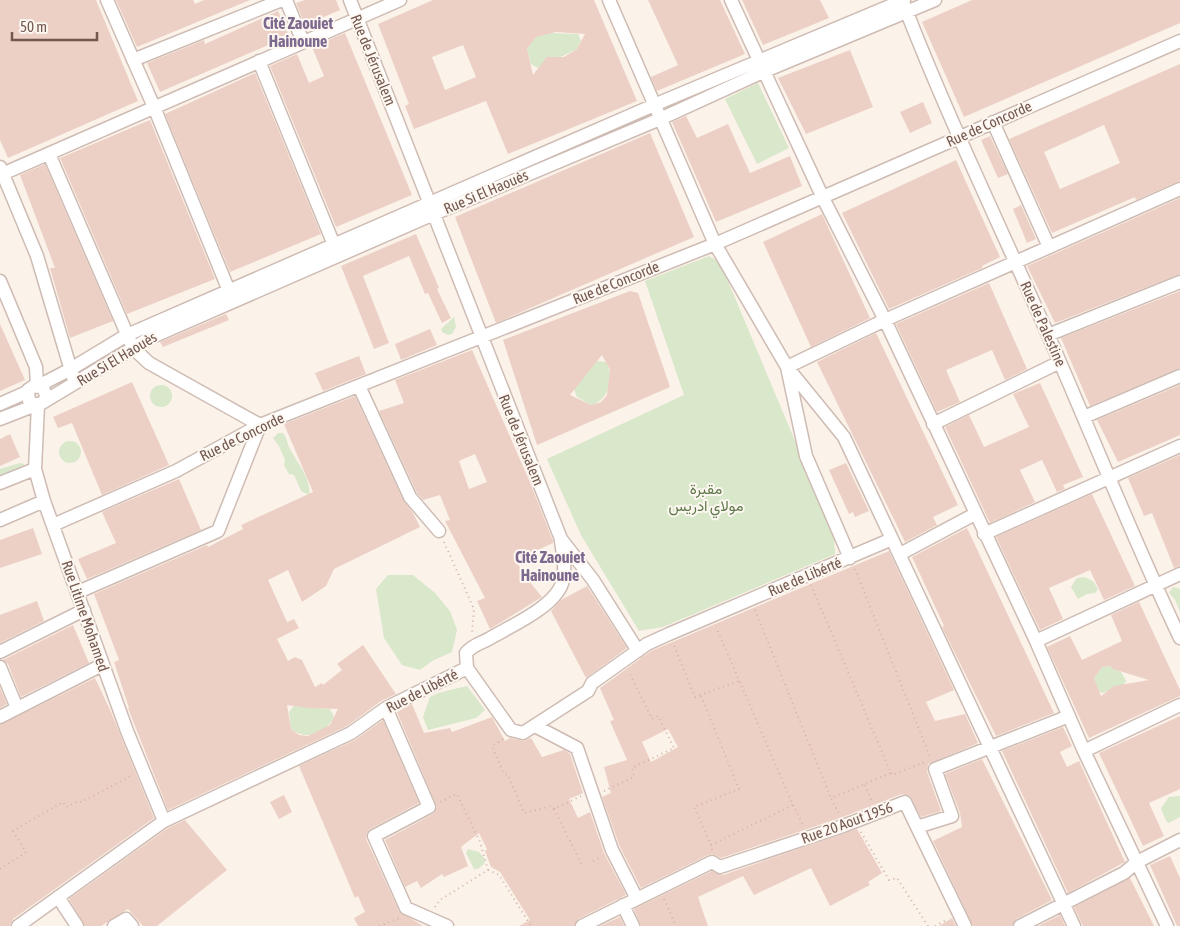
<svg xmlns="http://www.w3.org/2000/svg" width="1180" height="926" viewBox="0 0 1180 926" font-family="'Asap Condensed',Vazirmatn,sans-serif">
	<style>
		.green { fill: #d9e7ca }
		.building { fill: #edd0c5; fill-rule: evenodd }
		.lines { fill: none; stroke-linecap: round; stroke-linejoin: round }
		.minor-casing { stroke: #cebcb4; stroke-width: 15 }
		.path { stroke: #d3b3a7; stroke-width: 2; stroke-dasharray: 1 4; stroke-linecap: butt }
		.minor { stroke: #fff; stroke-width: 12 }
		.labels { text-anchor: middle; stroke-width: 4; stroke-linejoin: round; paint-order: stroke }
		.street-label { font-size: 15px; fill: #735850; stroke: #fdf7f1 }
		.park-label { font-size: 15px; fill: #5d7849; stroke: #fdf7f1 }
		.neighbourhood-label { font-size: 16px; font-weight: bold; fill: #7d688e; stroke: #fdf7f1 }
	</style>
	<rect width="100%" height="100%" fill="#fbf2ea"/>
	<!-- green -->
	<path class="green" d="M 548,33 L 578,34 L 581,41 L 577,49 L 538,68 L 531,64 L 527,49 L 536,37 Z
		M 758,83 L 789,148 L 757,164 L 725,99 Z
		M 709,256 L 720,262 L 834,534 L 835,554 L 663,627 L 639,631 L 581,535 L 547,459 L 684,395 L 645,281 Z
		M 454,317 L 456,327 L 452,334 L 448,335 L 442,332 L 441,329 Z
		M 597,361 L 606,362 C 615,378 609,400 591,405 L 577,397 L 574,389 Z
		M150 396a11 11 0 1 1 22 0a11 11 0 1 1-22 0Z
		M 278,433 L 283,433 C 288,439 287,445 291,451 C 298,463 312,481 309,495 L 301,491 L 294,475 L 289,474 L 284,465 L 285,460 L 279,446 L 273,438 Z
		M59 452a11 11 0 1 1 22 0a11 11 0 1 1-22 0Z
		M 20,463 L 24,464 L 24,468 L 0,483 L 0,469 Z
		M 388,575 L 413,575 L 435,593 L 450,611 L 457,630 L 452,652 L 432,661 L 420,670 L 402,665 L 384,638 L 376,589 Z
		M 1084,577 L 1093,581 L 1098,589 L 1095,593 L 1087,594 L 1078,599 L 1071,587 L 1077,578 Z
		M 1173,587 L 1180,589 L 1180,612 L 1175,600 L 1169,593 Z
		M 1110,666 L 1121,672 L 1126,681 L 1123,686 L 1102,693 L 1098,691 L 1094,678 L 1102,667 Z
		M 467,686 L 485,710 L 476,718 L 428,730 L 423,717 L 430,697 L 438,693 Z
		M 294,706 L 330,709 L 334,717 C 326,734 306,741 291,729 L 289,712 Z
		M 1180,796 L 1180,817 L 1169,823 L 1166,821 L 1161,808 L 1169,797 Z
		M 468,849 L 479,852 L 485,859 L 484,864 L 478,869 L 474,869 L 466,853 Z"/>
	<!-- building -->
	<path class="building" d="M 0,0 L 96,0 L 138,101 L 8,158 L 0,140 Z
		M 116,0 L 193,0 L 195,4 L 204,0 L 250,0 L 137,47 Z
		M 305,0 L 336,0 L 340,10 L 305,25 L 296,3 Z
		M 433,0 L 594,0 L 637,101 L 508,154 L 486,101 L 414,129 L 405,106 L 409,104 L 378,24 ZM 556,32 L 585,34 L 577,49 L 564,57 L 547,57 L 533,75 L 527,49 L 536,37 ZM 463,45 L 476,77 L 445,90 L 432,57 Z
		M 648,0 L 720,0 L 745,54 L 657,91 L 651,77 L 678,65 Z
		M 742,0 L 820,0 L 829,18 L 763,45 Z
		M 972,0 L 1180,0 L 1180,23 L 964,117 L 922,22 Z
		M 278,11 L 289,36 L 160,92 L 147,63 L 204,40 L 205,44 Z
		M 345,33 L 412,195 L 336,227 L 270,66 L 297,54 L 309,83 L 324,76 L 312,47 Z
		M 850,50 L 873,107 L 806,134 L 778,78 Z
		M 1180,64 L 1180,181 L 1136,200 L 1135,197 L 1052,233 L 1009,139 ZM 1104,125 L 1120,163 L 1060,189 L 1044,152 Z
		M 255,73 L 321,234 L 230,272 L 165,114 Z
		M 923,102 L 932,123 L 910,133 L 900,112 Z
		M 686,116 L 697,138 L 728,124 L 750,173 L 790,156 L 802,186 L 716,222 L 672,122 Z
		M 150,120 L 215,279 L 127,314 L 60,158 Z
		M 650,133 L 694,237 L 496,323 L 455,217 Z
		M 990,136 L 1008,174 L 998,178 L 981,140 Z
		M 956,160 L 1000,257 L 982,266 L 982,268 L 889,309 L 842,213 Z
		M 45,164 L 113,321 L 70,338 L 50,268 L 55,268 L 20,175 Z
		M 1180,198 L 1180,274 L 1055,323 L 1027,266 Z
		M 1021,205 L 1036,239 L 1027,243 L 1013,209 Z
		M 822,214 L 870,318 L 811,347 L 763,242 Z
		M 416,234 L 439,288 L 437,289 L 451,318 L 442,323 L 428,293 L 425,294 L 409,256 L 363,276 L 389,343 L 374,349 L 341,266 Z
		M 989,283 L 1027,369 L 1005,380 L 992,350 L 946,370 L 960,402 L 937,412 L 896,324 Z
		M 630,291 L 638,293 L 670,387 L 537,445 L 503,340 ZM 602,355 L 610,370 L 607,395 L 601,402 L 591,405 L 570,395 Z
		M 1180,291 L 1180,368 L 1090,406 L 1061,338 Z
		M 226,314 L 229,320 L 163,347 L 160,342 Z
		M 0,324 L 25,380 L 0,391 Z
		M 430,329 L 437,345 L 401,360 L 395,344 Z
		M 876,333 L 958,505 L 933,517 L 937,525 L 905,542 L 817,362 Z
		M 472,350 L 529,480 L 553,541 L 553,543 L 516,560 L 527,582 L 529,581 L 542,597 L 490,629 L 477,601 L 485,598 L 445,521 L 450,520 L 440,495 L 423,500 L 417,493 L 379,411 L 404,403 L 395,380 ZM 475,454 L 487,482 L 469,489 L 459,461 Z
		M 359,356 L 366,374 L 323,391 L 315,373 Z
		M 132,382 L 169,465 L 102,495 L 72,423 L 58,428 L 53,417 Z
		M 1040,383 L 1083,477 L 1063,485 L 1065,489 L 1057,492 L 1042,460 L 1020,470 L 1035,502 L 990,523 L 945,427 L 969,415 L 984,447 L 1029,427 L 1013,394 Z
		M 1180,385 L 1180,435 L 1118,462 L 1097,420 Z
		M 355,396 L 403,500 L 413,513 L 420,527 L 334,569 L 326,586 L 302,602 L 288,570 L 268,580 L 287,622 L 294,619 L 299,628 L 277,639 L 288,661 L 295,657 L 302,660 L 315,687 L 322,683 L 323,685 L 342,670 L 337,664 L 363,645 L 396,694 L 381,701 L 347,726 L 168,810 L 128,708 L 129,708 L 114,662 L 119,660 L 94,594 L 207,545 L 208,547 L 243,529 L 241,525 L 313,492 L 284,424 ZM 287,705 L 309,708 L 338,709 L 330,725 L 308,736 L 299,735 L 291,729 Z
		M 10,434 L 20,457 L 0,466 L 0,439 Z
		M 1180,455 L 1180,566 L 1174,568 L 1152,513 L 1144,516 L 1128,478 Z
		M 846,463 L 869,511 L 855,517 L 853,512 L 849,514 L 829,470 Z
		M 179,479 L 201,530 L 87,579 L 78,559 L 116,543 L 102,512 Z
		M 1092,494 L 1135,586 L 1104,600 L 1090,570 L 1049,588 L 1063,619 L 1040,630 L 996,537 Z
		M 33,528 L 42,554 L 0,568 L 0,540 Z
		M 967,528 L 1054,713 L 996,736 L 942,627 L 944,626 L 912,557 Z
		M 889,551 L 954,690 L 926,702 L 935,721 L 965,714 L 978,743 L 928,764 L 927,772 L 941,811 L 921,817 L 910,796 L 902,794 L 840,818 L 721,858 L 713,854 L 708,855 L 641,888 L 620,847 L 602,797 L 611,793 L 604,767 L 627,760 L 610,721 L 614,720 L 600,688 L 651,651 ZM 668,729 L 678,747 L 651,762 L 642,742 Z
		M 587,586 L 627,648 L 586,678 L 551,611 L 561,600 Z
		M 37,601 L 44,621 L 0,643 L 0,615 Z
		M 1139,602 L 1180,690 L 1180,696 L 1089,738 L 1047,647 L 1070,636 L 1082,660 L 1122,641 L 1111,615 ZM 1110,666 L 1113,669 L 1149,680 L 1114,686 L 1101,696 L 1094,678 L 1102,667 Z
		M 73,625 L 89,663 L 21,697 L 8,664 L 3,660 Z
		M 95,678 L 111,712 L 154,818 L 13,919 L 10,926 L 0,926 L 0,725 Z
		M 0,688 L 7,704 L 0,708 Z
		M 412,704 L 424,733 L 450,728 L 452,732 L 492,717 L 505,741 L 510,738 L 524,741 L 531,738 L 542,757 L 564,750 L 570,754 L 583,793 L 569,799 L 578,818 L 590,812 L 604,853 L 626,895 L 578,919 L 574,926 L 519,926 L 530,920 L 500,872 L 491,867 L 485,851 L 487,849 L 479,833 L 461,847 L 468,866 L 444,877 L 442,874 L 421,888 L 417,881 L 405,887 L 385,840 L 433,814 L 437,807 L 397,712 Z
		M 1180,716 L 1180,789 L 1149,803 L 1164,836 L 1143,846 L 1099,753 Z
		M 383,720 L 419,803 L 370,829 L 367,832 L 366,839 L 399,911 L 423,926 L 358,926 L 354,918 L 365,912 L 358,896 L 355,898 L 299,766 L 355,740 Z
		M 1063,727 L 1072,746 L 1060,752 L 1067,767 L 1079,761 L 1125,862 L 1068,893 L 1002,751 Z
		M 982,759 L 1052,900 L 1016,919 L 1012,926 L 973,926 L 933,841 L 962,827 L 960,813 L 945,774 Z
		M 284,795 L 292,812 L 279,819 L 270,802 Z
		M 185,820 L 227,870 L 157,926 L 143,926 L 128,909 L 101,926 L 85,926 L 69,899 L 168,828 Z
		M 857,829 L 882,873 L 868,882 L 870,885 L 830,906 L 811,868 L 754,895 L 743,876 L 698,897 L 708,926 L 641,926 L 634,909 L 712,871 L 723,875 Z
		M 1170,856 L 1180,878 L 1180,926 L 1177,926 L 1150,865 Z
		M 1130,878 L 1154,926 L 1083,926 L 1074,907 Z
		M 1060,915 L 1065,926 L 1038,926 Z
		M 620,917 L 624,926 L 600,926 Z
		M 952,918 L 956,926 L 939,926 Z"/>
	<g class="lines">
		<defs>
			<path id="minor" d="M 107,0 L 154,107 L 229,291
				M 286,0 L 303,42
				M 350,0 L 561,539 L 593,580 L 638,651
				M 609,0 L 715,244 L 787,367 L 844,437 L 1074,926
				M 731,0 L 823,198 L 885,320 L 1036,641 L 1084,751 L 1167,926
				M 904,5 C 948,118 1000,226 1049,337 C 1093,437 1133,539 1180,638
				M 133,60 L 282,0
				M 259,61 L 334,245
				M 993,122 L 1049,247
				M 49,154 L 133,348 L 149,363 L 260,425 L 218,531 L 78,592
				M 0,167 L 37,256 L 73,377
				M 0,175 L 400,0
				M 0,281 L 36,367 L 37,386
				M 1048,335 L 1180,282
				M 38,386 L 69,370 L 127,335 L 661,102 L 904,0
				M 359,386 L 410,497 L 439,531
				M 45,401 L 46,395 L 43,388 L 34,386 L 28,390 L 29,401 L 33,404 L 40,404 L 150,338 L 434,214 L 660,119 L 765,71 L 935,0
				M 0,404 L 27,392
				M 38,405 L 35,469 L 44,501 L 127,731 L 164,821
				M 1084,417 L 1180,376
				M 0,419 L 36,405
				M 933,424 L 1060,362
				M 0,483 L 35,469
				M 0,520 L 44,501
				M 53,525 L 176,471 L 260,425 L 715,244 L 1180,41
				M 984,534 L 1180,446
				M 900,554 L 975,514
				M 850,558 L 806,456 L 787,367 L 885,320 L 1180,189
				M 1036,641 L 1180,574
				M 0,652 L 84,610
				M 0,667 L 17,708
				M 467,668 L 466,653 C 473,644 483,643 492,637 C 513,625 558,605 563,580 C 566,567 563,555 561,541
				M 386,708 L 429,807 L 374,836 L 406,908 L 447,926
				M 0,717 L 102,665
				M 535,726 L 577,748 L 612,850 L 637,899
				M 1084,751 L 1180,705
				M 917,827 L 965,926
				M 58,897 L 77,926
				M 623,905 L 633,926
				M 18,926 L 164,821 L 351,733 L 386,708 L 467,668 L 511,730 L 523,733 L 588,691 L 592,683 L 647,644 L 669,634 L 892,539
				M 114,926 L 126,919 L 132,926
				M 582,926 L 712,862 L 720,867 L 843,826 L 905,802 L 917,827 L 952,816 L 935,769 L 1069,716
				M 1020,926 L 1124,873 L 1137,862 L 1180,840"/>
		</defs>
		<!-- minor casing -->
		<use href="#minor" class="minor-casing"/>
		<!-- path -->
		<path class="path" d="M 444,542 L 474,609 L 472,634
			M 855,569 L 930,757
			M 811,585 L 891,773 L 831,798 L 839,814
			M 755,610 L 831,798
			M 674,646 L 695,697 L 739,681
			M 701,696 L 739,789 L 694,807 L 711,845
			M 503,739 L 492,746 L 504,774 L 508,775 L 524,813 L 551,806 L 554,809 L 581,796
			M 891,773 L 893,775 L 925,762
			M 865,785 L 872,802
			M 604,791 L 634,777 L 632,768 L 674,748 L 658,716 L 652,719 L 629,672
			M 793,805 L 804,827
			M 554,809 L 582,865
			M 861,832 L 889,880 L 897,878 L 928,926
			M 712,850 L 711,845 L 793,805 L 716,627
			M 593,861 L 601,857
			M 0,869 L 26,852 L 13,831 L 63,802 L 66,807 L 79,801 L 81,802 L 133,775
			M 488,870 L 499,875 L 531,926
			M 664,899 L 676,926
			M 435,907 L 440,900 L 488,870 L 480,842 L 457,794 L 440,802
			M 379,926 L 400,918
			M 935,926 L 948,919"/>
		<!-- minor -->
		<use href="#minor" class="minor"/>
	</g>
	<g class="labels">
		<!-- street labels -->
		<g class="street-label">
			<text transform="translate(373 60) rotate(68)" y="5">Rue de Jérusalem</text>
			<text transform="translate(989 124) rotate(-24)" y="5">Rue de Concorde</text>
			<text transform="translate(486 192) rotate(-23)" y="5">Rue Si El Haouès</text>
			<text transform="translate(616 283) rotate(-22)" y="5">Rue de Concorde</text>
			<text transform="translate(1043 324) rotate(66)" y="5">Rue de Palestine</text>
			<text transform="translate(117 359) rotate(-31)" y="5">Rue Si El Haouès</text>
			<text transform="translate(242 437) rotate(-26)" y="5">Rue de Concorde</text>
			<text transform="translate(521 440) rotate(68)" y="5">Rue de Jérusalem</text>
			<text transform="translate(805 577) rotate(-23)" y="5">Rue de Libérté</text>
			<text transform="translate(85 616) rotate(71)" y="5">Rue Litime Mohamed</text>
			<text transform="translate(422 691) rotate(-27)" y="5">Rue de Libérté</text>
			<text transform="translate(847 823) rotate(-20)" y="5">Rue 20 Aout 1956</text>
		</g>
		<!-- park labels -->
		<g class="park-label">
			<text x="706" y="494">مقبرة<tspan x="706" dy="17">مولاي ادريس</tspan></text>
		</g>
		<!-- neighbourhood labels -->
		<g class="neighbourhood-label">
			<text x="298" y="29">Cité Zaouiet<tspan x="298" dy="18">Hainoune</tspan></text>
			<text x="550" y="563">Cité Zaouiet<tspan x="550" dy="18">Hainoune</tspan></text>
		</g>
	</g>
	<!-- scale -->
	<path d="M12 32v8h85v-8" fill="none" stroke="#735850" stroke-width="2.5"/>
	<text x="20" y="32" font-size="15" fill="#735850" stroke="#fdf7f1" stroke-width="4" paint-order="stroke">50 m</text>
</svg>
